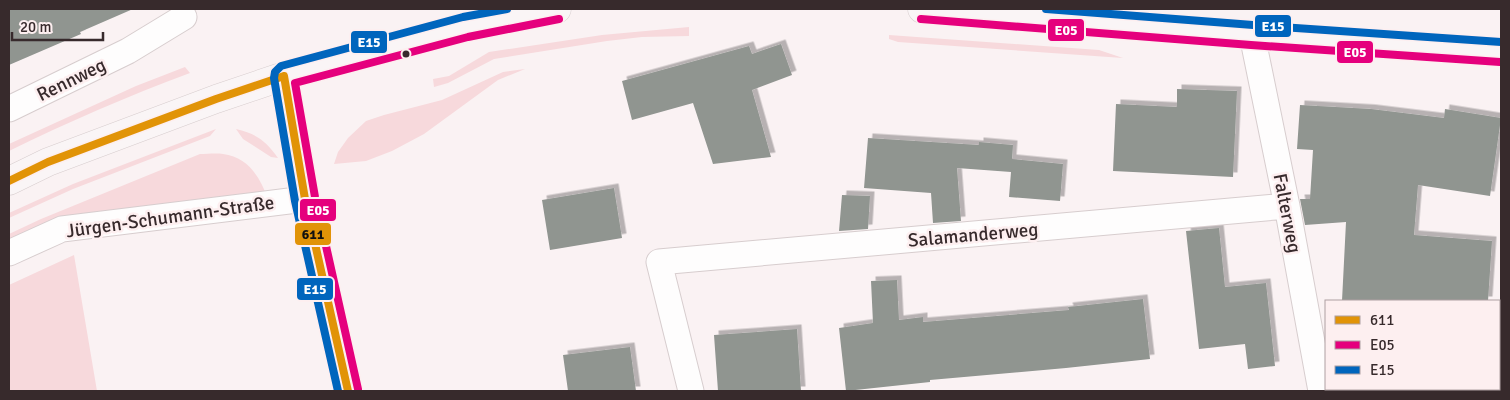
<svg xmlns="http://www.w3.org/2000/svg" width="1510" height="400" viewBox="0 0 1510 400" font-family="Signika,sans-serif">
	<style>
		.green { fill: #f7d9dc }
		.building { fill: #909590; filter: url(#shadow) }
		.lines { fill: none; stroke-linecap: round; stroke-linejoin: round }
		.minor-casing { stroke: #d7cdce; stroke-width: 27 }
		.secondary-casing { stroke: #d7cdce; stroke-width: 29 }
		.minor { stroke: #fefdfd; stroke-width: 25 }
		.secondary { stroke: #faf5f6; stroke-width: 28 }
		.bus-1-casing { stroke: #fdeff0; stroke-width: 11 }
		.bus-2-casing { stroke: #fdeff0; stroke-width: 11 }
		.bus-3-casing { stroke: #fdeff0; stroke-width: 11 }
		.bus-1 { stroke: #e19307; stroke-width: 8 }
		.bus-2 { stroke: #e5007d; stroke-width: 8 }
		.bus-3 { stroke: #0065bd; stroke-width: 8 }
		.bus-dot { fill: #372a2c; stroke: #fdeff0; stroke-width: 2 }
		.labels { text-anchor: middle; stroke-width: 5; stroke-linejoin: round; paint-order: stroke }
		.street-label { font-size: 19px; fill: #372a2c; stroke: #fdeff0 }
		.line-badge { stroke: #fdeff0; stroke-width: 2 }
		.badge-label { font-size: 14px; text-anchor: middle; font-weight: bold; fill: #fff }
		.pale-badge-label { font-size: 14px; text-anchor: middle; font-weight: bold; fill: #111 }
	</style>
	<defs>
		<filter id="shadow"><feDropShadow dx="4.5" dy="-4.5" stdDeviation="0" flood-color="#0004"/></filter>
	</defs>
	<rect width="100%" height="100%" fill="#faf2f3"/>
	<!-- green -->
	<path class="green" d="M 689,27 L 689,36 L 642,37 L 607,41 L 494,59 L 448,83 L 434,87 L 433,79 L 449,76 L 489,52 L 602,35 Z
		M 889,35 L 1099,50 L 1123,58 L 898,42 L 889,39 Z
		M 185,67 L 190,73 C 128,96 68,122 9,151 L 9,144 L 136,86 Z
		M 525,69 L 498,80 L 424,134 L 392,151 L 366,161 L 334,164 L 338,152 L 348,138 L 366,121 L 384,115 L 442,100 L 503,72 Z
		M 216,129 L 210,136 L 73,189 L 9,218 L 9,213 L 73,184 Z
		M 236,129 C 257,134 266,141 278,158 L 271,157 L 243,139 Z
		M 200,154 C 207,154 216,153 223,154 C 248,157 260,177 268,199 L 9,246 L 9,234 L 41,219 Z
		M 74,255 L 97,391 L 9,391 L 9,285 Z"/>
	<!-- building -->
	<path class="building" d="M 9,9 L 133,9 L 80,32 L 81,34 L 9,65 Z
		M 781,44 L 792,75 L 752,90 L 771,157 L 713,164 L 693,103 L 632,120 L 622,81 L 749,46 L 752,54 Z
		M 1177,89 L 1237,91 L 1233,177 L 1113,171 L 1116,104 L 1177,107 Z
		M 1300,105 L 1371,109 L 1444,118 L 1445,109 L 1501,118 L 1490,196 L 1418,185 L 1414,235 L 1492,241 L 1488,301 L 1342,301 L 1346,222 L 1305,225 L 1300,199 L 1310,199 L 1313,150 L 1297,149 Z
		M 868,138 L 979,145 L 979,142 L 1013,145 L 1012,159 L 1063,164 L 1060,201 L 1009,197 L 1011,172 L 957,168 L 961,221 L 933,223 L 931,193 L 864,188 Z
		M 614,188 L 622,238 L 550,250 L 542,200 Z
		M 842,195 L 870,196 L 868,229 L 839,231 Z
		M 1219,228 L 1225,287 L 1266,283 L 1275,366 L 1248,369 L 1245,344 L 1199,349 L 1186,231 Z
		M 897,280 L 899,320 L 923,317 L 923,322 L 1069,310 L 1068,307 L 1143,299 L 1150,359 L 1066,368 L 930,380 L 930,382 L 846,391 L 839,328 L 873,323 L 871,281 Z
		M 797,329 L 801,391 L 718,391 L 714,335 Z
		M 630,347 L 636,391 L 568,391 L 563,355 Z"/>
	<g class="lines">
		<defs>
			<path id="minor" d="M 1252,35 L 1287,206 L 1321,391
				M 284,76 L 305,199 L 348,391
				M 9,109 L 128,51 L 184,17
				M 9,253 L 62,229 L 305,199
				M 691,391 L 659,262 L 1287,206"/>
			<path id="secondary" d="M 922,9 L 1252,35 L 1501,52
				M 9,181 L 48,162 L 216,99 L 284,76 L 466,27 L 557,9"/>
		</defs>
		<!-- minor casing -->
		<use href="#minor" class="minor-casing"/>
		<!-- secondary casing -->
		<use href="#secondary" class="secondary-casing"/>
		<!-- minor -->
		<use href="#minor" class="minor"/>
		<!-- secondary -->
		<use href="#secondary" class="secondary"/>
		<defs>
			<path id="bus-1" d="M 284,76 L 305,199 L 348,391
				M 9,181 L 48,162 L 216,99 L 284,76"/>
			<path id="bus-2" d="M 921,19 L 1251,45 L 1500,62
				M 358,389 L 315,197 L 295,83 L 468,37 L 559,19"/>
			<path id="bus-3" d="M 1046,9 L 1253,25 L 1501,42
				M 338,391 L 295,201 L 274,78 L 275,72 L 281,66 L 463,17 L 507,9"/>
		</defs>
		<!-- bus-1 casing -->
		<use href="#bus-1" class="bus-1-casing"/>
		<!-- bus-2 casing -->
		<use href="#bus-2" class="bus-2-casing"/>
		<!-- bus-3 casing -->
		<use href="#bus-3" class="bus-3-casing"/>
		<!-- bus-1 -->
		<use href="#bus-1" class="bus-1"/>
		<!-- bus-2 -->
		<use href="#bus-2" class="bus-2"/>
		<!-- bus-3 -->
		<use href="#bus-3" class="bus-3"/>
	</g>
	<!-- markers -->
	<circle class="bus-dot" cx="406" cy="54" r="4.5"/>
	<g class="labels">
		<!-- street labels -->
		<g class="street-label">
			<text transform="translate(71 79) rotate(-26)" y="7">Rennweg</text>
			<text transform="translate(1288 213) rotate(79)" y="7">Falterweg</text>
			<text transform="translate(170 216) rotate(-8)" y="7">Jürgen-Schumann-Straße</text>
			<text transform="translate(973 234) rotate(-5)" y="7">Salamanderweg</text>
		</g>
	</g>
	<g class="line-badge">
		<rect x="1254" y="14" width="38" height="24" rx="5" fill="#0065bd"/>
		<rect x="1047" y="18" width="38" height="24" rx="5" fill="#e5007d"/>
		<rect x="350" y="30" width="38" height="24" rx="5" fill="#0065bd"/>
		<rect x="1336" y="40" width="38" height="24" rx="5" fill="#e5007d"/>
		<rect x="299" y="198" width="38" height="24" rx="5" fill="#e5007d"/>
		<rect x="294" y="222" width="38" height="24" rx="5" fill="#e19307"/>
		<rect x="296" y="277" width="38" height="24" rx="5" fill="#0065bd"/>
	</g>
	<g class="badge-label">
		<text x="1273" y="31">E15</text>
		<text x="1066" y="35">E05</text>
		<text x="369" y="47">E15</text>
		<text x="1355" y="57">E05</text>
		<text x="318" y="215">E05</text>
		<text x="315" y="294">E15</text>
	</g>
	<g class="pale-badge-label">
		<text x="313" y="239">611</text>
	</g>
	<!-- border -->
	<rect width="1510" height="400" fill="none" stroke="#372a2c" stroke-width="20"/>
	<!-- legend -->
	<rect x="1325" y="300" width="175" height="90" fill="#fdeff0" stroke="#aea0a2"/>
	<rect x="1335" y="316" width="25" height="8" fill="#e19307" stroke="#aea0a2"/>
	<text x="1370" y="325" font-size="15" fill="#372a2c">611</text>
	<rect x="1335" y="341" width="25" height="8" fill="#e5007d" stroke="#aea0a2"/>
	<text x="1370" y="350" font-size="15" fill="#372a2c">E05</text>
	<rect x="1335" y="366" width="25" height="8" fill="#0065bd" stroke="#aea0a2"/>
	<text x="1370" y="375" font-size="15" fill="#372a2c">E15</text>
	<!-- scale -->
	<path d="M12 32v8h91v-8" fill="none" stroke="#372a2c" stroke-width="2.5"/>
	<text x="20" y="32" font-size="15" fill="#372a2c" stroke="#fdeff0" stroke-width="4" paint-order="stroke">20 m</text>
</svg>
